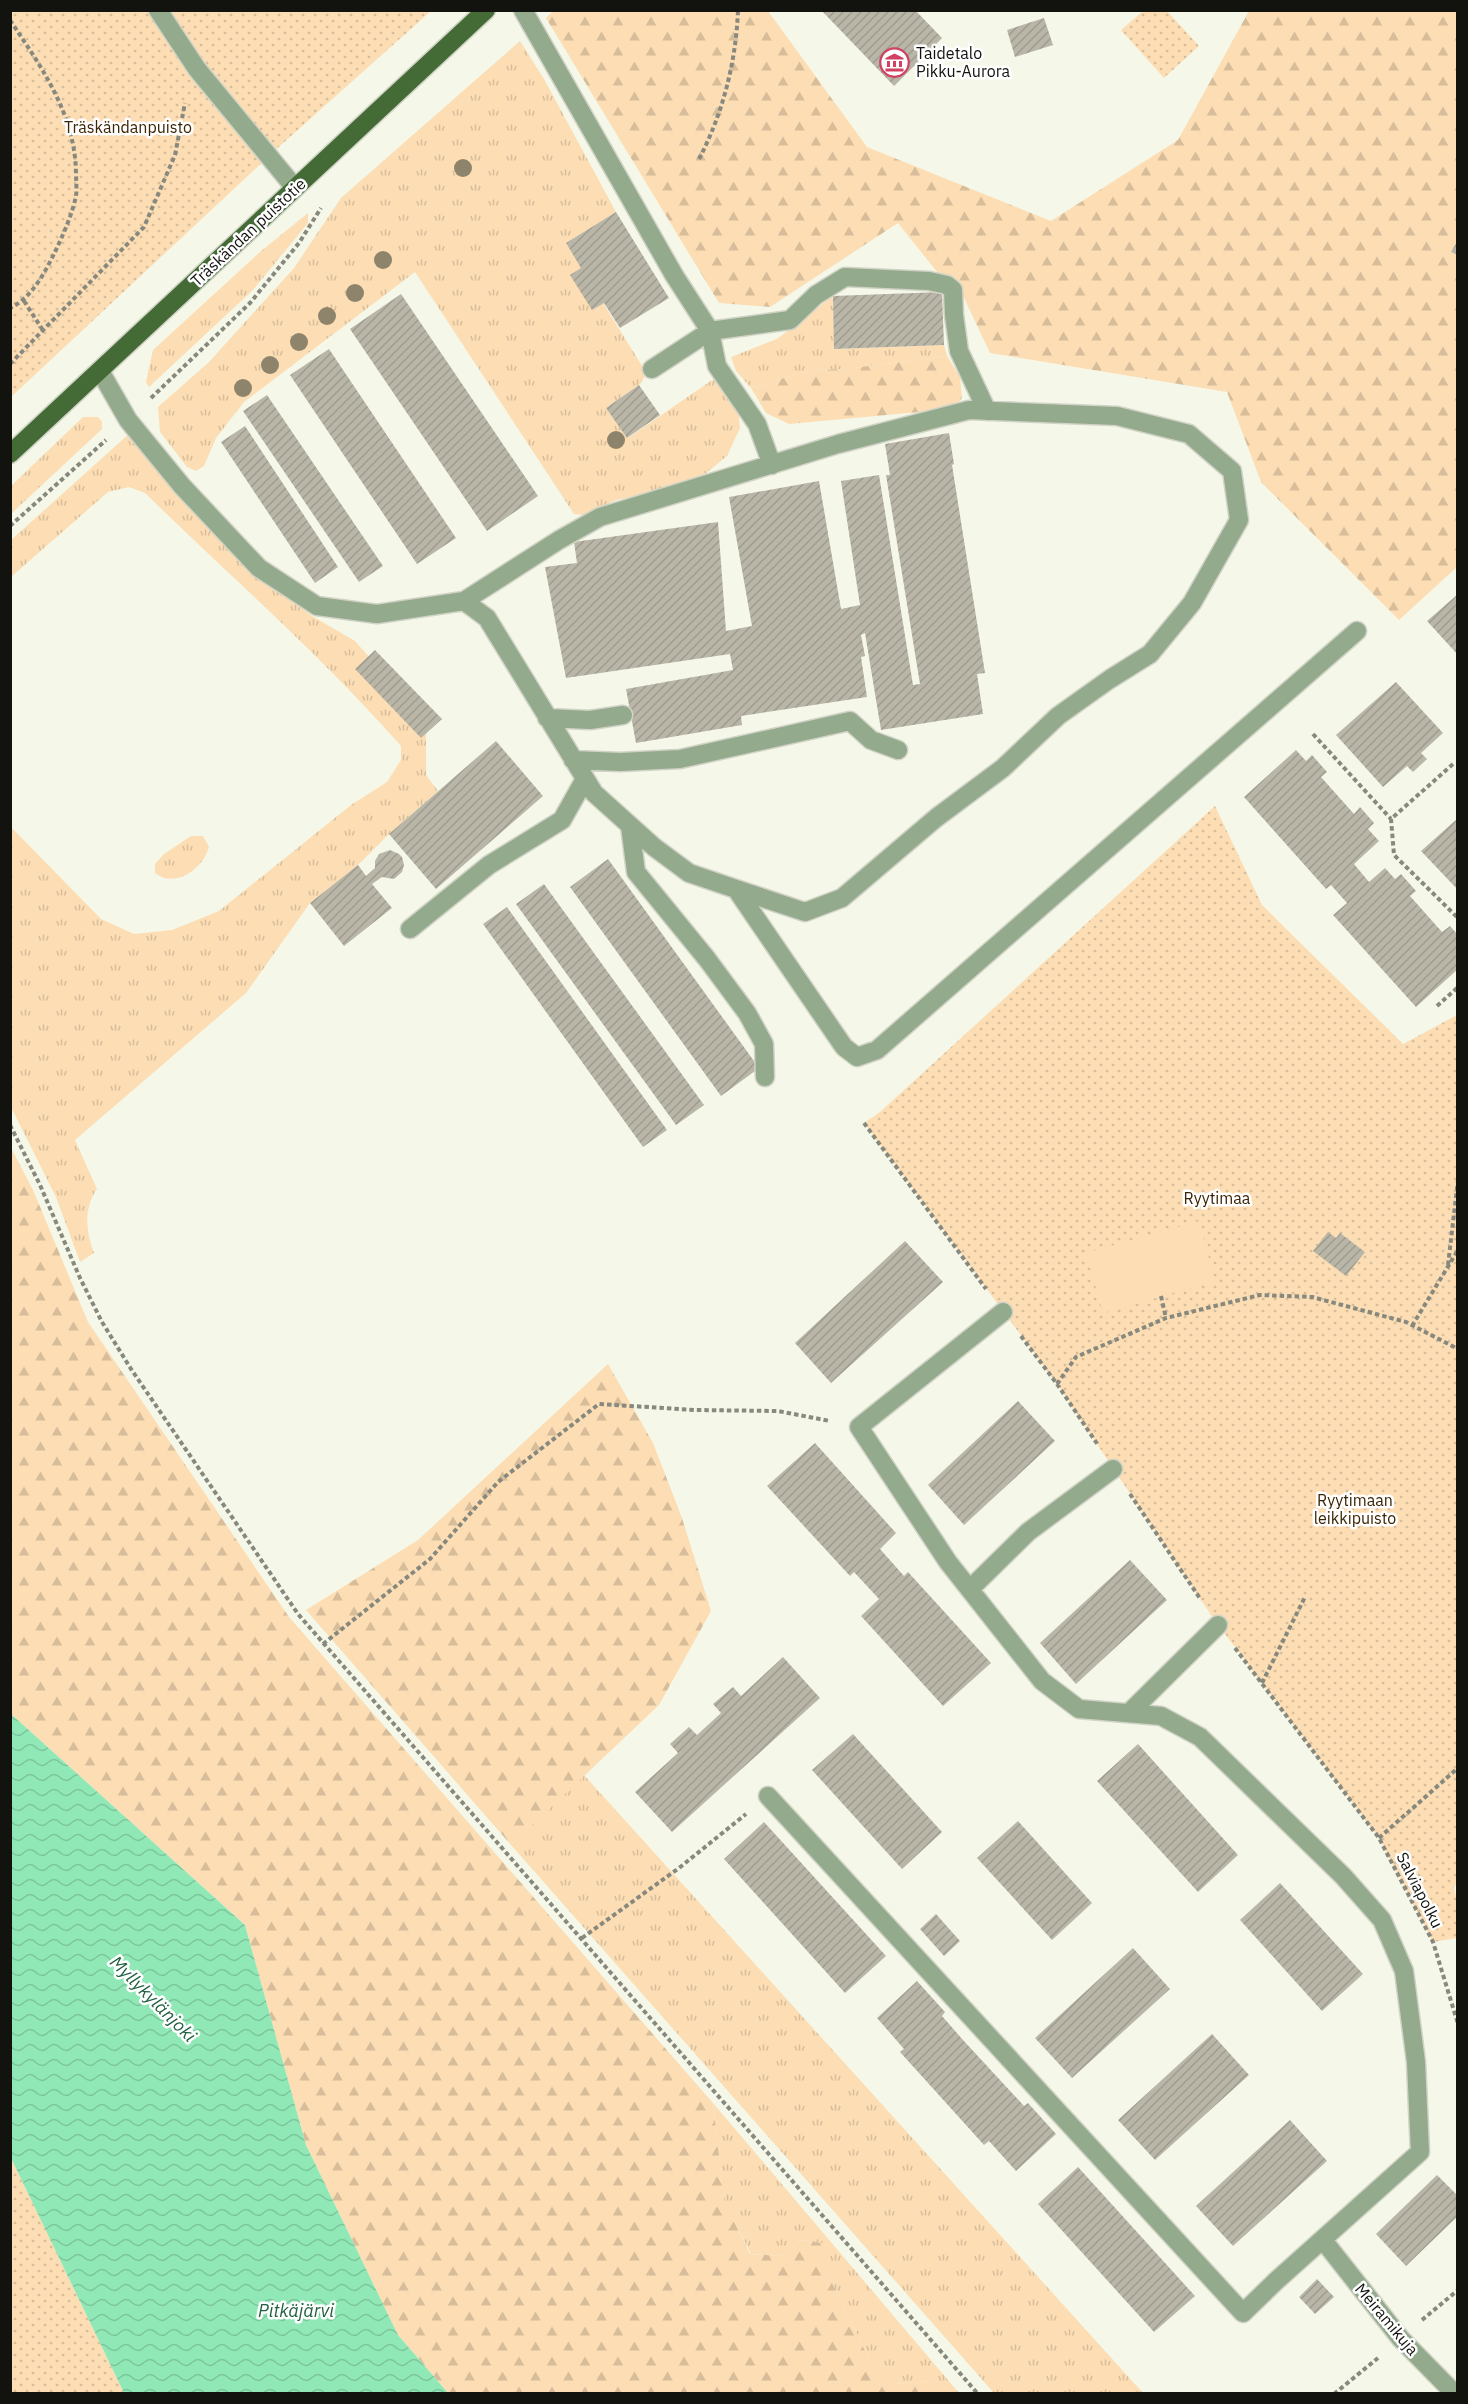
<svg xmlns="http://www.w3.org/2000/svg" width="1468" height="2404" viewBox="0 0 1468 2404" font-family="'IBM Plex Sans',sans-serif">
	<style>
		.grass { fill: url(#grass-tufts) }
		.forest { fill: url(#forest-firs) }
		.park { fill: url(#park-dots) }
		.garden { fill: #fcddb4 }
		.water { fill: url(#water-waves) }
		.building { fill: url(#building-hatch) }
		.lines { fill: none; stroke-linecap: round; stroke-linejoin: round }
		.minor-casing { stroke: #d1d3c6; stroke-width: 21 }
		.major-casing { stroke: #d1d3c6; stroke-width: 21 }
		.path { stroke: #87897e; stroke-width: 4; stroke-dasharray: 4.5 3; stroke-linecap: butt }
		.minor { stroke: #94aa8d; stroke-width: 18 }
		.major { stroke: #446b35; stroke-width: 18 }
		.tree { fill: #8e846b }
		.labels { text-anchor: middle; stroke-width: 5; stroke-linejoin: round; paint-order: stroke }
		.poi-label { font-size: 16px; fill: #12130e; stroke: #fff; text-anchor: start }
		.park-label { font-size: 16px; fill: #3a2504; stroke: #fff }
		.street-label { font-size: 16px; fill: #12130e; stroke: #fff }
		.water-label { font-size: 18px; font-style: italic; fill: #216041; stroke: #fff }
	</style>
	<defs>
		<pattern id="grass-tufts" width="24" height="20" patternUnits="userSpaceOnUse" patternTransform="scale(1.5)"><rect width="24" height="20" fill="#fcddb4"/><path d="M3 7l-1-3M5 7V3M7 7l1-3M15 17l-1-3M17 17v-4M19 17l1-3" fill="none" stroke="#d7bd9a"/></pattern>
		<pattern id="forest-firs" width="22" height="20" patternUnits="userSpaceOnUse" patternTransform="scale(1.5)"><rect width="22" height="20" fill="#fcddb4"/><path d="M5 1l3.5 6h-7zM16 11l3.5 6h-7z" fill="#d7bd9a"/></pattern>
		<pattern id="park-dots" width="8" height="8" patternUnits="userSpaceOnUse" patternTransform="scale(1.5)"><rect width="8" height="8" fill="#fcddb4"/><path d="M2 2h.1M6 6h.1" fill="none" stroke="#d7bd9a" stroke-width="1.8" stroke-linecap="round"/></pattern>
		<pattern id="water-waves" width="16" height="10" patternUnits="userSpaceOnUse" patternTransform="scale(1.5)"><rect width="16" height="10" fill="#91e8b7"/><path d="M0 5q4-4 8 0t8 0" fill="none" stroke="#7cc69c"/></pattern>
		<pattern id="building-hatch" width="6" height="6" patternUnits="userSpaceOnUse" patternTransform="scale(1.5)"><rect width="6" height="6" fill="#b9b6a8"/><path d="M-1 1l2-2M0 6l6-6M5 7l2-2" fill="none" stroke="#9e9c8f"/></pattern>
	</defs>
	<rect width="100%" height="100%" fill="#f5f8e9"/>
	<!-- grass -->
	<path class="grass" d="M 520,41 L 544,79 L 616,212 L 566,243 L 647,374 L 639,385 L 606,408 L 628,438 L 715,378 L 738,408 L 740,428 L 727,456 L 705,474 L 667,492 L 646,494 L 616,500 L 583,515 L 574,514 L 415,272 L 244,402 L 216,438 L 204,466 L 196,471 L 187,467 L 160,432 L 158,407 L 209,362 L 294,268 L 341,198 Z
		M 308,213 L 308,223 L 253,290 L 149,387 L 146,382 L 153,350 L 260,252 Z
		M 833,296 L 835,349 L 944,345 L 947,356 L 845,369 L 810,370 L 751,388 L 736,371 L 731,357 L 777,339 Z
		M 83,417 L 98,417 L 102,422 L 102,429 L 11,514 L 11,486 Z
		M 130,433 L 264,581 L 312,616 L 355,641 L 426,721 L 426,775 L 438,791 L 389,834 L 358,865 L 310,903 L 246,993 L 75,1140 L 97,1189 C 83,1209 86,1232 94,1253 L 80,1262 L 56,1197 L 11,1107 L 11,827 L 101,919 L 134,934 L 172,930 L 219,911 L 351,805 L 387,782 L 401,760 L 401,746 C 322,656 231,577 145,493 L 129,487 L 108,492 L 11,577 L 11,540 Z
		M 191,836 L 203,836 L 209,847 C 203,869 175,889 155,873 L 155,864 L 164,854 Z
		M 584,1775 L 1143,2393 L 994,2393 L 511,1845 Z
		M 713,2103 L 959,2393 L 948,2393 L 929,2381 L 895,2384 L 869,2359 L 832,2283 L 821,2243 L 801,2240 L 782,2256 L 751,2254 L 724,2201 Z"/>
	<!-- forest -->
	<path class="forest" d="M 554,10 L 768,11 L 867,147 L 1051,221 L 1178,140 L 1249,11 L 1457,11 L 1457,567 L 1399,620 L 1261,482 L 1227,392 L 990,353 L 957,283 L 942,278 L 898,223 L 770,307 L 719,303 L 546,18 Z
		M 947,356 L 960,377 L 962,398 L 952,409 L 789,424 L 766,413 L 751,388 L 810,370 L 845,369 Z
		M 10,1146 L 33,1190 L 88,1322 L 289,1617 L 713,2103 L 724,2200 L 750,2254 L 782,2256 L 801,2240 L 822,2243 L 832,2283 L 869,2359 L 895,2384 L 929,2381 L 948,2393 L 448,2393 L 398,2335 L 306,2145 L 245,1925 L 11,1714 Z
		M 608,1364 L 653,1443 L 682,1518 L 711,1611 L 659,1705 L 511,1845 L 306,1610 L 418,1540 Z"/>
	<!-- park -->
	<path class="park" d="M 11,11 L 431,11 L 282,144 L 11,397 Z
		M 1143,11 L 1167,11 L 1199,46 L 1164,78 L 1121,30 Z
		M 1215,806 L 1262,905 L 1403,1044 L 1457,1015 L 1458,1882 L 1454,1887 L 1457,1902 L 1457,1938 L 1433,1942 L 1379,1838 L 1213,1618 L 1057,1384 L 864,1123 L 880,1112 Z
		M 10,2158 L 11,2158 L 124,2393 L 11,2393 Z"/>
	<!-- garden -->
	<path class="garden" d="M 1199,1221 L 1215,1281 L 1103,1313 L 1086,1253 Z"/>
	<!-- water -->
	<path class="water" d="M 11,1714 L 245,1925 L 306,2145 L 398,2335 L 448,2393 L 124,2393 L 11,2158 Z"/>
	<!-- building -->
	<path class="building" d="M 821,10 L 915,10 L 942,38 L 894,86 Z
		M 1044,18 L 1053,45 L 1015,57 L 1007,30 Z
		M 616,212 L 669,298 L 620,328 L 604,303 L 592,310 L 570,275 L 581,268 L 566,243 Z
		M 1458,240 L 1458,255 L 1451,252 Z
		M 942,292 L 944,345 L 834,349 L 833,296 Z
		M 401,294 L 538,496 L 487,531 L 350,329 Z
		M 329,349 L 456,538 L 417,564 L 290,375 Z
		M 639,385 L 660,415 L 627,438 L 606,408 Z
		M 267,395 L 383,566 L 359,582 L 243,411 Z
		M 245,426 L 338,567 L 315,583 L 221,442 Z
		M 949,433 L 954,464 L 952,465 L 985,673 L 977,674 L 983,714 L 881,730 L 865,633 L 861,635 L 865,656 L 861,657 L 867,697 L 741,716 L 742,725 L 636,743 L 626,689 L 733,670 L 730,654 L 566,678 L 545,567 L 577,563 L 574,542 L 718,522 L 726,631 L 752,626 L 729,497 L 819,481 L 841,609 L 860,605 L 841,481 L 879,475 L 913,685 L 920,684 L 886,475 L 890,475 L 885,444 Z
		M 1458,594 L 1458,655 L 1427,621 Z
		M 375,650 L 442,719 L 421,738 L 355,669 Z
		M 1396,682 L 1443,733 L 1421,753 L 1427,759 L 1413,772 L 1407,766 L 1383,787 L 1336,735 Z
		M 496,741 L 543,796 L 436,889 L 389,834 Z
		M 1296,750 L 1306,761 L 1312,755 L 1327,772 L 1321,777 L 1354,814 L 1360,807 L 1374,823 L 1368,829 L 1379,841 L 1354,864 L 1369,882 L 1385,868 L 1395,879 L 1401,874 L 1416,891 L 1410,896 L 1442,932 L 1450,926 L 1458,935 L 1458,969 L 1416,1007 L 1333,915 L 1347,903 L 1331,885 L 1326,889 L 1244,797 Z
		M 1458,818 L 1458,890 L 1421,851 Z
		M 390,850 L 399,854 L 402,857 L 404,865 L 402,872 L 394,879 L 382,877 L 372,884 L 392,908 L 344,946 L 310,903 L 358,865 L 366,876 L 375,868 L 375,861 L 379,854 Z
		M 608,859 L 759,1068 L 721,1096 L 570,887 Z
		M 544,884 L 704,1105 L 676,1125 L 516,904 Z
		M 507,907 L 667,1130 L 643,1147 L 483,924 Z
		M 1328,1232 L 1336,1238 L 1340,1233 L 1365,1252 L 1346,1276 L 1313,1251 Z
		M 905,1241 L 943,1282 L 831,1383 L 795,1343 Z
		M 1018,1401 L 1055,1441 L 964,1525 L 928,1485 Z
		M 815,1443 L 896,1533 L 880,1549 L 904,1576 L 908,1572 L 991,1663 L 943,1706 L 861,1616 L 879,1599 L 854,1572 L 850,1576 L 767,1486 Z
		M 1130,1560 L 1167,1600 L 1076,1684 L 1040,1643 Z
		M 783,1657 L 820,1698 L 672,1832 L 635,1792 L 678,1753 L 670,1744 L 689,1727 L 697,1735 L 721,1713 L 713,1704 L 733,1687 L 741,1696 Z
		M 853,1734 L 942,1832 L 902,1869 L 812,1770 Z
		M 1138,1744 L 1238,1855 L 1198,1892 L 1097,1781 Z
		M 1018,1821 L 1092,1903 L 1052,1940 L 977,1858 Z
		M 764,1822 L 886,1956 L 845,1993 L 724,1859 Z
		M 1280,1883 L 1363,1974 L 1322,2011 L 1240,1920 Z
		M 936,1914 L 960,1941 L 944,1956 L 920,1929 Z
		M 1133,1948 L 1170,1989 L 1072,2078 L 1035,2038 Z
		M 917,1981 L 945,2012 L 942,2016 L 963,2040 L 1024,2106 L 1028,2103 L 1056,2134 L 1016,2171 L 989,2141 L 984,2145 L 900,2052 L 904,2049 L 877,2018 Z
		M 1212,2034 L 1249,2075 L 1155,2160 L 1118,2120 Z
		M 1290,2120 L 1327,2161 L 1233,2246 L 1196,2206 Z
		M 1078,2167 L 1195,2296 L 1154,2332 L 1038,2204 Z
		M 1437,2175 L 1458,2196 L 1458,2216 L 1406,2266 L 1376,2234 Z
		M 1317,2279 L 1334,2297 L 1315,2314 L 1299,2297 Z"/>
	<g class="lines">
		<defs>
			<path id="minor" d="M 158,10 L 197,69 L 295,188
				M 523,10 L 674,275 L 710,331 L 790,320 L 816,295 L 845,277 L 929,281 L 947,285 L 953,290 L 954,315 L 959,351 L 987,411
				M 652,369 L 710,331 L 717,366 L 757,424 L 772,465
				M 100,371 L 128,420 L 182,486 L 259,568 L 317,606 L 377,614 L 464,601 L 559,540 L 600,517 L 838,444 L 969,410 L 1117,416 L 1189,434 L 1232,471 L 1239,520 L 1192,603 L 1150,654 L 1110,679 L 1058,716 L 1003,768 L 936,818 L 842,898 L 805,912 L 736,889
				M 464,601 L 487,618 L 594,793 L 654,847 L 689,873 L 736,889 L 844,1047 L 857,1057 L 877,1050 L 1357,631
				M 547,718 L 590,720 L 623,715
				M 573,760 L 620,762 L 680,759 L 850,721 L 871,740 L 898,750
				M 630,826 L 636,872 L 707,959 L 747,1013 L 764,1044 L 765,1077
				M 410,929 L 489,865 L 562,820 L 585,779
				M 970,1589 L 1028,1532 L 1113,1469
				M 1130,1712 L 1218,1625
				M 768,1796 L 1243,2313 L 1276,2281 L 1420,2152 L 1416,2062 L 1404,1971 L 1382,1920 L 1343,1876 L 1200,1737 L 1161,1716 L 1079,1709 L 1042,1681 L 948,1562 L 859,1427 L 1003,1312
				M 1323,2240 L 1401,2339 L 1455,2394"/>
			<path id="major" d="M 10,454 L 486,10"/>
		</defs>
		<!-- minor casing -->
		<use href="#minor" class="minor-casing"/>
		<!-- major casing -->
		<use href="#major" class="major-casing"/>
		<!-- path -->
		<path class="path" d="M 10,20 C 42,68 75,114 76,173 C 76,181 77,189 76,196 C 72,215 63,235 55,252 C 45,272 32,298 10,308
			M 10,31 L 10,45
			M 699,159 C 723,113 736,62 738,10
			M 24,301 L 44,332
			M 10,364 L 144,227 L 175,155 L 185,103
			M 151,398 L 250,303 L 299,243 L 321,208
			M 10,526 L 106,440
			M 1313,734 L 1391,819
			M 1453,764 L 1391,819 L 1394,855 L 1458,918
			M 1437,1006 L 1458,987
			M 1458,1113 L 1458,1137
			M 864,1123 L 986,1289
			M 10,1125 L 40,1185 L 80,1278 L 102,1322 L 131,1369 L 298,1614 L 978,2394
			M 1448,1265 L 1458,1180
			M 1161,1296 L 1166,1318
			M 1412,1326 L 1458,1250
			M 1021,1336 L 1057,1384 L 1098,1445
			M 1057,1384 L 1076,1357 L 1166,1318 L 1260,1295 L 1312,1297 L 1406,1322 L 1458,1349
			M 1130,1494 L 1201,1600
			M 323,1644 L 430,1559 L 498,1482 L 599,1404 L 695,1410 L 778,1411 L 830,1421
			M 1235,1648 L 1379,1838 L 1433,1942 L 1458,2024
			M 1262,1683 L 1305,1597
			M 1379,1838 L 1458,1768
			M 582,1938 L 679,1868 L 746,1814
			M 1422,2320 L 1458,2290
			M 1334,2394 L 1378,2358"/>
		<!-- minor -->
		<use href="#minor" class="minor"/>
		<!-- major -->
		<use href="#major" class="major"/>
	</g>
	<!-- trees -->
	<g class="tree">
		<circle cx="463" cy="168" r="9"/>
		<circle cx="383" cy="260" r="9"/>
		<circle cx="355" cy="293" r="9"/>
		<circle cx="327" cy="316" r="9"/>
		<circle cx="299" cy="342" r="9"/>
		<circle cx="270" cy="365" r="9"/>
		<circle cx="243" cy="388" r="9"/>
		<circle cx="616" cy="440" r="9"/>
	</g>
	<!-- icons -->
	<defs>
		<symbol id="museum-ring" viewBox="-11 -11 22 22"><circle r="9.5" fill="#fff" stroke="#d14161" stroke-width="1.5"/><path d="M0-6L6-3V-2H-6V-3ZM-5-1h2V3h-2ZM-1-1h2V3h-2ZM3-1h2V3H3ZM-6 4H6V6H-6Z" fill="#d14161"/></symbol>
	</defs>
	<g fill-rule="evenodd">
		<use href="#museum-ring" x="878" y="46" width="33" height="33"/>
	</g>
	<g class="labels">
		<!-- poi labels -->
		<g class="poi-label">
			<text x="916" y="59">Taidetalo<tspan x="916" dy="18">Pikku-Aurora</tspan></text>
		</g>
		<!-- park labels -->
		<g class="park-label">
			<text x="128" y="133">Träskändanpuisto</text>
			<text x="1217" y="1204">Ryytimaa</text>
			<text x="1355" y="1506">Ryytimaan<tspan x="1355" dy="18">leikkipuisto</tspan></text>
		</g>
		<!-- street labels -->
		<g class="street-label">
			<text transform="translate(248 232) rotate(-43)" y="6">Träskändan puistotie</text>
			<text transform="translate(1420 1890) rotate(63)" y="6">Salviapolku</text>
			<text transform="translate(1387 2319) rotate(50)" y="6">Meiramikuja</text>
		</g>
		<!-- water labels -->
		<g class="water-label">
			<text transform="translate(153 1999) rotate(45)" y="6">Myllykylänjoki</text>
			<text x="296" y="2317">Pitkäjärvi</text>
		</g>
	</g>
	<!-- border -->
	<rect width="1468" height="2404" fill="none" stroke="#12130e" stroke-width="24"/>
</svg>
